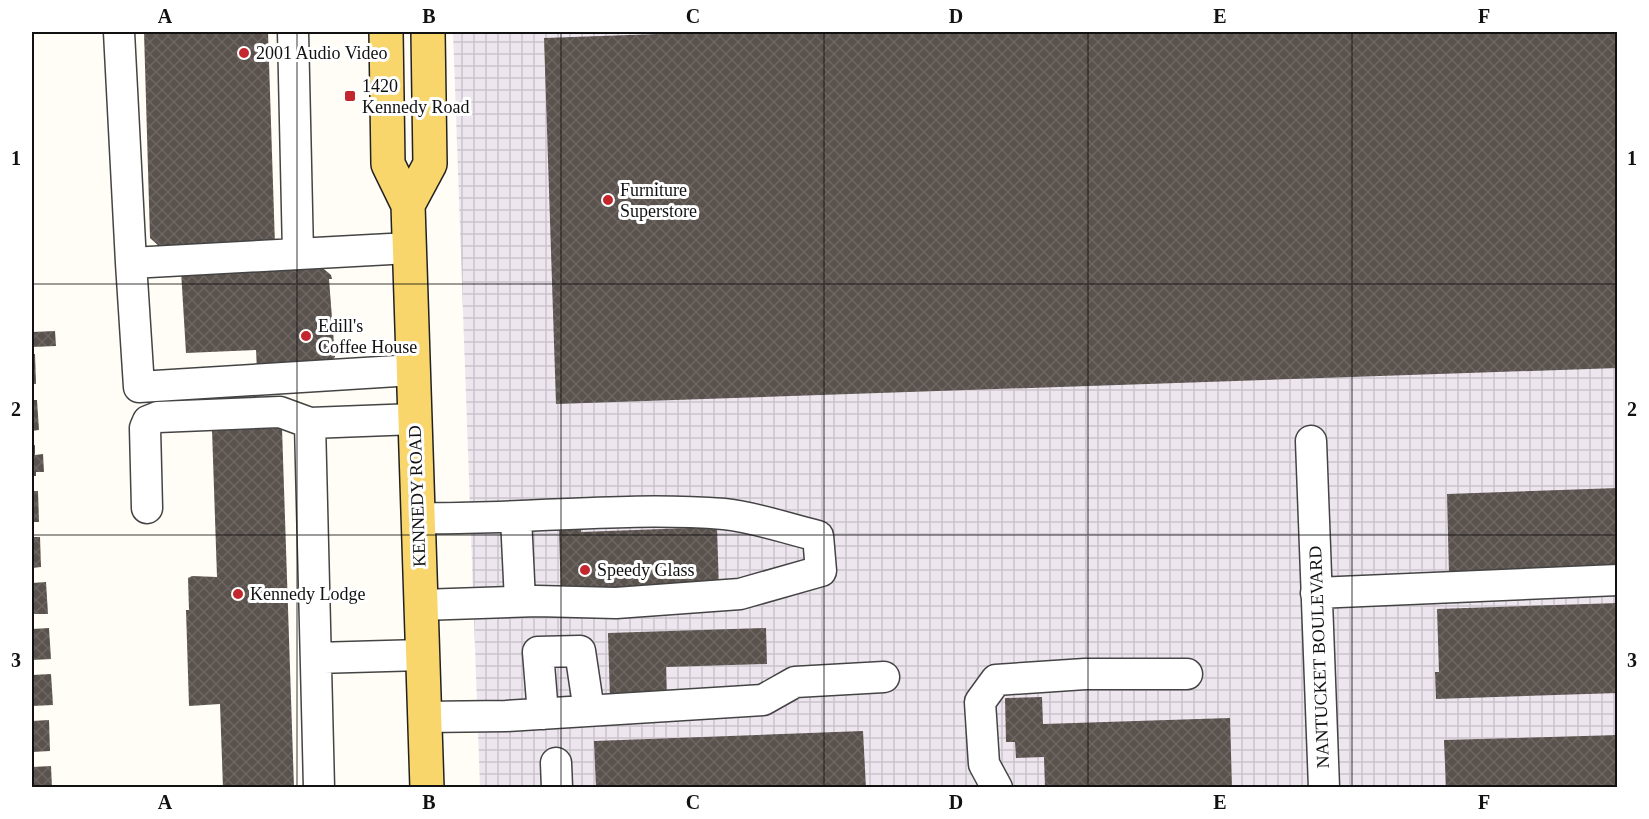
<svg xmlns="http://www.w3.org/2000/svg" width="1649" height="819" viewBox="0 0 1649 819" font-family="'Times New Roman',serif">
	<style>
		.industrial { fill: url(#industrial-grid) }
		.building { fill: url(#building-cross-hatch) }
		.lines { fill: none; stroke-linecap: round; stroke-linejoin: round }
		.minor-casing { stroke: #444; stroke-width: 33 }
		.major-casing { stroke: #222; stroke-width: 36 }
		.minor { stroke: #fff; stroke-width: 30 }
		.major { stroke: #f9d66b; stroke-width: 33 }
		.grid { fill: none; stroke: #111; stroke-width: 1.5; stroke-opacity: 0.55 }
		.poi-dot { fill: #c4262e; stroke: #fff; stroke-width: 2 }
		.labels { text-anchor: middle; stroke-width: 6; stroke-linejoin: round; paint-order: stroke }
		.poi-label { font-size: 18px; fill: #111; stroke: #fff; text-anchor: start }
		.street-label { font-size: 18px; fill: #111; stroke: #fff }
		.neatline { fill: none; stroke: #111; stroke-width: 2 }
		.grid-label { font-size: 20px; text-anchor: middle; font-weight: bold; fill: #111 }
	</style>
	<defs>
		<pattern id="industrial-grid" width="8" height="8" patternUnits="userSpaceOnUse" patternTransform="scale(1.5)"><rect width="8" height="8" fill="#eee6ef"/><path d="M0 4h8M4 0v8" fill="none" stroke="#cbc4cc"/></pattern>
		<pattern id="building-cross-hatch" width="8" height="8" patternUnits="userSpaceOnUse" patternTransform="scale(1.5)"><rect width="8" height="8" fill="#5a524d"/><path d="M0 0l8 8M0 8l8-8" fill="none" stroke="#6d6662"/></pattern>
	</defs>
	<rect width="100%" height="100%" fill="#fffdf5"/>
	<!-- industrial -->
	<path class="industrial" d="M 453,32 L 1617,32 L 1617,787 L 480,787 Z"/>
	<!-- building -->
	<path class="building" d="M 144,32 L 268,32 L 275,245 L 162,249 L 150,238 Z
		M 715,32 L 1618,32 L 1618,368 L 556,404 L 544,38 Z
		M 319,265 L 331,275 L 332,279 L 329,279 L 335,357 L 325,368 L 257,371 L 256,350 L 186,353 L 181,271 Z
		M 55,331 L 56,346 L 32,347 L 32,332 Z
		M 32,354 L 35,354 L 36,384 L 32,384 Z
		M 32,400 L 37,400 L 39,430 L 32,431 Z
		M 282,428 L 294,788 L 223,788 L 220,704 L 189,706 L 186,610 L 189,610 L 188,578 L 192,576 L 217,577 L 212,430 Z
		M 32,445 L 35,445 L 35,455 L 43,454 L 44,472 L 36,472 L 36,476 L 32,476 Z
		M 1618,488 L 1618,568 L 1449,574 L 1447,494 Z
		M 32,491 L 38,491 L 39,522 L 32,522 Z
		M 581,527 L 581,532 L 717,527 L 719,590 L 561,600 L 559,528 Z
		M 32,537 L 40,537 L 41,567 L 32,568 Z
		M 46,582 L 48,614 L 32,614 L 32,583 Z
		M 1618,603 L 1618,693 L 1436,699 L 1435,672 L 1439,672 L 1437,609 Z
		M 49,628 L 51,659 L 32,660 L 32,629 Z
		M 766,628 L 767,664 L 666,667 L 667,699 L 610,701 L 608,633 Z
		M 51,674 L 53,705 L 32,706 L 32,675 Z
		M 1042,697 L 1043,724 L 1230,718 L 1232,788 L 1045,788 L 1044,757 L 1016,758 L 1015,742 L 1006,742 L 1005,698 Z
		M 49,720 L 50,751 L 32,752 L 32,721 Z
		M 863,731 L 866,788 L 596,788 L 594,741 Z
		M 1618,735 L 1618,788 L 1446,788 L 1444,740 Z
		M 51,766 L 52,788 L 32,788 L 32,767 Z"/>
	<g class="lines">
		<defs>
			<path id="minor" d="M 119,32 L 131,263 L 409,248
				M 293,32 L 298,254
				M 131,263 L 139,387 L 413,370
				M 310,423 L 319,788
				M 1311,441 L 1324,788
				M 147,508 L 145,428 L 148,421 L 158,417 L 280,412 L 310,423 L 415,419
				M 418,518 C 520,520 623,506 724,514 C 755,517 788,529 818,536 L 821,571 L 740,594 L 616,603 L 537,601 L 421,605
				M 516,518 L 520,601
				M 1316,593 L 1618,580
				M 316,658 L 422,655
				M 543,714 L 538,652 L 580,651 L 589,711
				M 424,717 L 506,716 L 763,700 L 795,682 L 884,677
				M 556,763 L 557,788
				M 997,788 L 984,764 L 980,702 L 996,680 L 1085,674 L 1187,674"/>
			<path id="major" d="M 386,32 L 388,164 L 408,205 L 427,788
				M 408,205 L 430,164 L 428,32"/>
		</defs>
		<!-- minor casing -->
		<use href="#minor" class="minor-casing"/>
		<!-- major casing -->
		<use href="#major" class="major-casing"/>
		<!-- minor -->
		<use href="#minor" class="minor"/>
		<!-- major -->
		<use href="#major" class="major"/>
	</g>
	<!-- grid -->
	<path class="grid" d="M 297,32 L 297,788M 561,32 L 561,788M 824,32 L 824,788M 1088,32 L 1088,788M 1352,32 L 1352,788M 32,284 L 1618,284M 32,535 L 1618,535"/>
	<!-- markers -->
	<g class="poi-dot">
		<circle cx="244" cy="53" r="6"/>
		<rect x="344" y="90" width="12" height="12" rx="3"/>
		<circle cx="608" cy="200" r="6"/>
		<circle cx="306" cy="336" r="6"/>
		<circle cx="585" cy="570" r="6"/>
		<circle cx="238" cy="594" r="6"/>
	</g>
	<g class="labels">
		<!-- poi labels -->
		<g class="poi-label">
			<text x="256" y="59">2001 Audio Video</text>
			<text x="362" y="92">1420<tspan x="362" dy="21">Kennedy Road</tspan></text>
			<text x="620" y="196">Furniture<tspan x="620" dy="21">Superstore</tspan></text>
			<text x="318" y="332">Edill's<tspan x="318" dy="21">Coffee House</tspan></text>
			<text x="597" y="576">Speedy Glass</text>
			<text x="250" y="600">Kennedy Lodge</text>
		</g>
		<!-- street labels -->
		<g class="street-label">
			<text transform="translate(417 496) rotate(-92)" y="6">KENNEDY ROAD</text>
			<text transform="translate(1319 657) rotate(-92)" y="6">NANTUCKET BOULEVARD</text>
		</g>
	</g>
	<!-- border -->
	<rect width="1649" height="819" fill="none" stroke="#ffffff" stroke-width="66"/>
	<rect x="33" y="33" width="1583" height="753" class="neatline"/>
	<g class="grid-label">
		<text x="165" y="23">A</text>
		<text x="429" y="23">B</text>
		<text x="693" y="23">C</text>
		<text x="956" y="23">D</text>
		<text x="1220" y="23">E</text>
		<text x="1484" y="23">F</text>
		<text x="16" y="165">1</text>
		<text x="1632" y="165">1</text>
		<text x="16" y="416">2</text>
		<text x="1632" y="416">2</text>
		<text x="16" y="667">3</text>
		<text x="1632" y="667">3</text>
		<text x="165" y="809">A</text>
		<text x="429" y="809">B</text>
		<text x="693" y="809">C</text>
		<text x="956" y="809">D</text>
		<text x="1220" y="809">E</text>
		<text x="1484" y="809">F</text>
	</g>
</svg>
